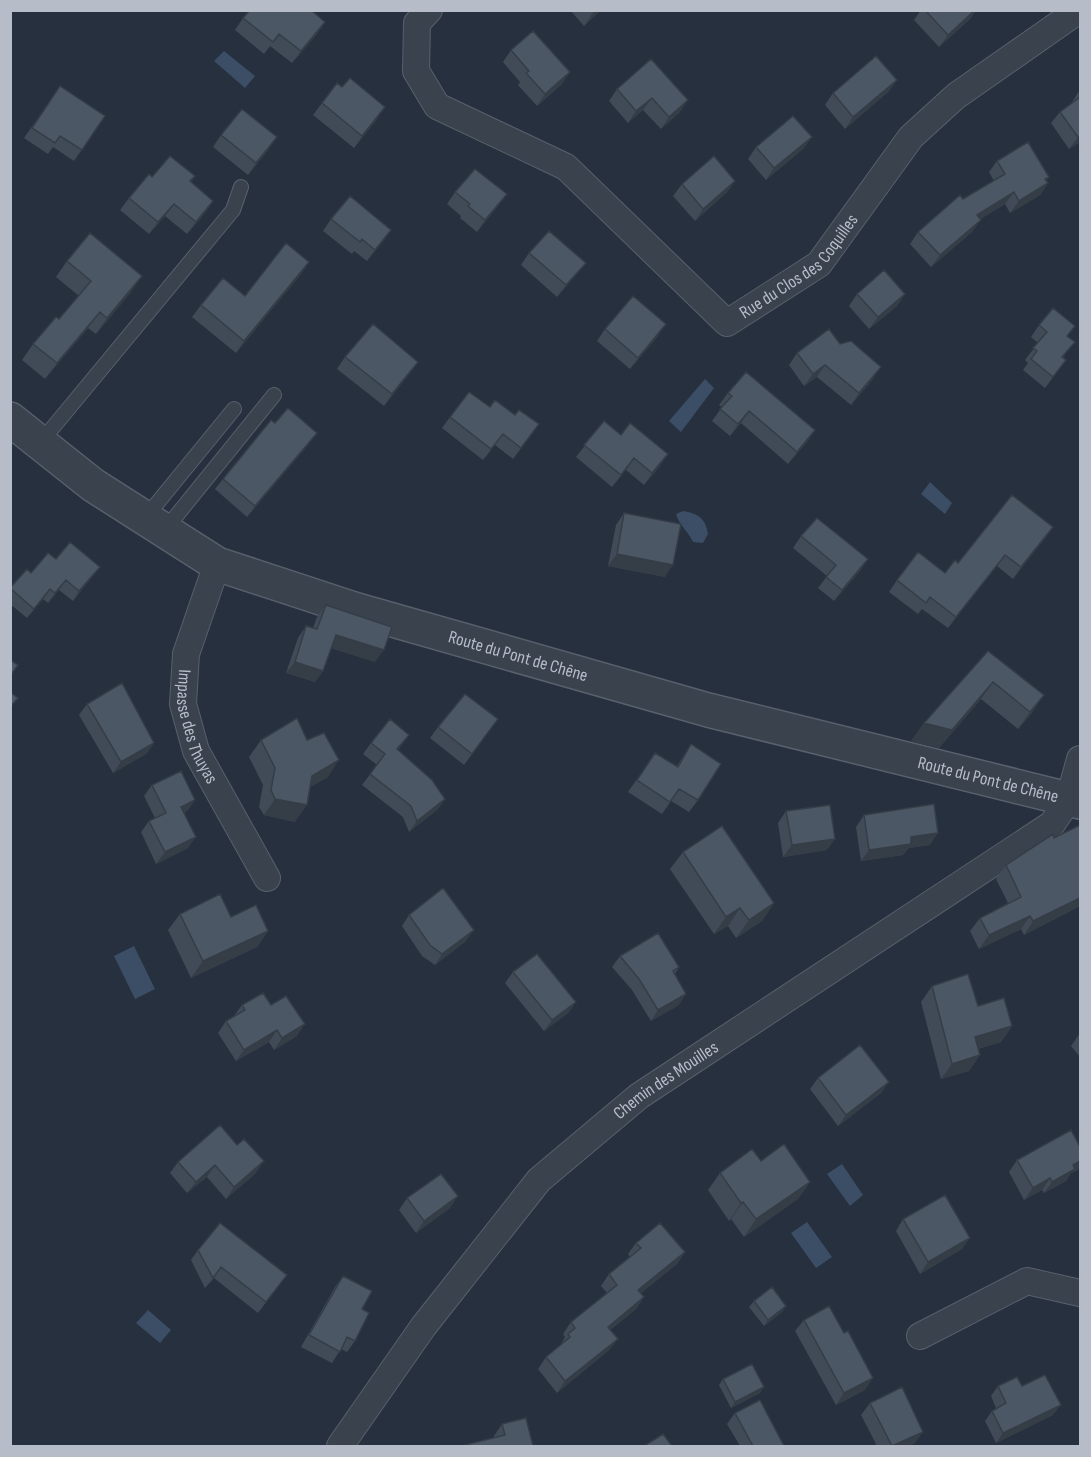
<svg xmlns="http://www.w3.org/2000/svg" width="1091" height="1457" viewBox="0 0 1091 1457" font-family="'Sofia Sans Condensed',sans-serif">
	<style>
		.water { fill: #3c4e66 }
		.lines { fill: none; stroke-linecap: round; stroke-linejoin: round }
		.service-casing { stroke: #58606c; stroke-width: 16 }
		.minor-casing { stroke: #58606c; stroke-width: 28 }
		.tertiary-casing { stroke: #58606c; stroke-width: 36 }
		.service { stroke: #3a424e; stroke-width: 14 }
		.minor { stroke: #3a424e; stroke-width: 26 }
		.tertiary { stroke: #3a424e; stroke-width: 33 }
		.wall { fill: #414b58 }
		.shaded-wall { fill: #353d47 }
		.building { fill: #4c5766; stroke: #353d47; stroke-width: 1.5 }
		.labels { text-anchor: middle; stroke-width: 5; stroke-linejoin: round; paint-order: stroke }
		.street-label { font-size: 18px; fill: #b6bdc9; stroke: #1f2733 }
	</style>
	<rect width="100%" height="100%" fill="#26303e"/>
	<!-- water -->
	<path class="water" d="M 224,51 L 255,76 L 245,88 L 214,61 Z
		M 705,379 L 714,388 L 681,432 L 669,421 Z
		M 930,482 L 952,503 L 945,514 L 921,494 Z
		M 683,511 C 697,513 706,518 708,534 L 703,543 L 693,542 C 688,531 679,525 676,514 Z
		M 134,946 L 155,989 L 135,999 L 114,956 Z
		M 842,1164 L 863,1195 L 850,1206 L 827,1174 Z
		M 807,1222 L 832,1257 L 816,1268 L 791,1233 Z
		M 148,1310 L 171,1330 L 160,1343 L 136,1323 Z"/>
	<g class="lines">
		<defs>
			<path id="service" d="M 40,443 L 233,210 L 241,187
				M 145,518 L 234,409
				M 164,531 L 274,395"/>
			<g id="minor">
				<path id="s1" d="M 429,10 L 417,23 L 416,71 L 437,106 L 566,167 L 727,323 L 819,264 L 911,137 L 956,96 L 1079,10"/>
				<path id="s2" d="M 217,564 L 186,654 L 183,704 L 196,751 L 267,878"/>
				<path d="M 920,1336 L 1027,1281 L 1080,1293"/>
				<path id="s3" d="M 340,1446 L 423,1327 L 539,1180 L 639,1096 L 1052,824 L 1069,799 L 1080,759"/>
			</g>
			<g id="tertiary">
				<path id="s4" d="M 10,419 L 93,485 L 217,564 L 354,609 L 708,710 L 1080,802"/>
			</g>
		</defs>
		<!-- service casing -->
		<use href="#service" class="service-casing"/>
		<!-- minor casing -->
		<use href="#minor" class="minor-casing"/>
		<!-- tertiary casing -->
		<use href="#tertiary" class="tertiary-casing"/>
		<!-- service -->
		<use href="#service" class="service"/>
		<!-- minor -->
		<use href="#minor" class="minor"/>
		<!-- tertiary -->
		<use href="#tertiary" class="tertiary"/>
	</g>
	<!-- wall -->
	<path class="wall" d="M 570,10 L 601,10 L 584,26 Z
		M 921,10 L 976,10 L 970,19 L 939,47 L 914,20 Z
		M 243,18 L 325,22 L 317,34 L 292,63 L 270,46 L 264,54 L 235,30 Z
		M 511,50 L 562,84 L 537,106 L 518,85 L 520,82 L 503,62 Z
		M 651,59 L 680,112 L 661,129 L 643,110 L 628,123 L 609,101 L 617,89 Z
		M 897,80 L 888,92 L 845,129 L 825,105 L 833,93 Z
		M 60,86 L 105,116 L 74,161 L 53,147 L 48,154 L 24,138 Z
		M 1080,90 L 1080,142 L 1069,149 L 1051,123 L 1060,112 L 1073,103 L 1072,102 Z
		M 322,103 L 377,119 L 354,148 L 313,115 Z
		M 221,135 L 269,149 L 248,175 L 213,147 Z
		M 812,137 L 803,149 L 766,180 L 748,159 L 756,147 Z
		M 997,161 L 1046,180 L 1048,183 L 1040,195 L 1010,213 L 1005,204 L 980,219 L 972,232 L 931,267 L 910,244 L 918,232 L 963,199 L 994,181 L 989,172 Z
		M 195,176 L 191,182 L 213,201 L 205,213 L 187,234 L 165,216 L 149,234 L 120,210 L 129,198 L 152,177 Z
		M 735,181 L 727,192 L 695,221 L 673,196 L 682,184 Z
		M 455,192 L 498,206 L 477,232 L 460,218 L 461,216 L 447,204 Z
		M 331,219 L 391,230 L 367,261 L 354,251 L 352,254 L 323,231 Z
		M 529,253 L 577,274 L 557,297 L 521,265 Z
		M 67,261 L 131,292 L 96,334 L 88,328 L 45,379 L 22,360 L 33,344 L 59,319 L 79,296 L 56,277 Z
		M 309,262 L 301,274 L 236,353 L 192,317 L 201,305 L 245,296 Z
		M 857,294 L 905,294 L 897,306 L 869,329 L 849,306 Z
		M 1039,325 L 1068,336 L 1066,353 L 1063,358 L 1066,360 L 1045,388 L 1023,370 L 1028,363 L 1025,360 L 1038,343 L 1031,337 Z
		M 605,329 L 658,336 L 630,369 L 597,341 Z
		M 840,344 L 873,379 L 851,405 L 817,377 L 804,386 L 789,365 L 797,353 Z
		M 345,357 L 410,373 L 384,406 L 337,369 Z
		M 728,393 L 815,430 L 807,442 L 788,464 L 741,423 L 730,436 L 712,421 L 722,407 L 719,405 Z
		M 490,407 L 539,424 L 513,459 L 495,445 L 483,460 L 442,428 L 450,417 Z
		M 604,421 L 660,466 L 644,485 L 626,470 L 612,487 L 576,457 Z
		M 275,423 L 309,444 L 247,517 L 215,489 L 223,479 Z
		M 624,513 L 665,577 L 608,566 L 616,525 Z
		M 1053,527 L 1013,579 L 997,566 L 948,628 L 922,609 L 918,614 L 889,592 L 897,580 L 945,573 L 958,563 Z
		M 801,536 L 868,559 L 860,571 L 834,601 L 818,588 L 827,576 L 793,548 Z
		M 56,559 L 100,567 L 73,601 L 59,590 L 48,603 L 43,599 L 27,618 L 10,604 L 10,588 L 31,573 Z
		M 326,605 L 375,662 L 331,648 L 323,671 L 315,682 L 286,673 L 298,638 L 306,626 L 313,628 L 317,617 Z
		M 988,651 L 1032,713 L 1018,729 L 981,699 L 939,748 L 911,741 L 924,723 Z
		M 87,704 L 154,743 L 146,754 L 113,773 L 79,715 Z
		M 498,719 L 464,765 L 430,738 L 438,727 Z
		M 409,735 L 398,750 L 445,799 L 437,810 L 409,832 L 403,817 L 362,785 L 377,765 L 363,754 L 371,743 Z
		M 261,740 L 307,740 L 328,777 L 310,787 L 295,822 L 264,815 L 259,807 L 263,785 L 249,757 Z
		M 691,744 L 698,800 L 689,812 L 671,801 L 662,814 L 628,792 L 655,753 L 677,766 Z
		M 152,785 L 195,800 L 187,811 L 184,813 L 188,848 L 156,864 L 141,832 L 149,821 L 155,818 L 144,796 Z
		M 786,811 L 827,850 L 783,857 L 778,823 Z
		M 864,815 L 930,845 L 909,848 L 903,855 L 861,861 L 856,827 Z
		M 1080,825 L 1080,906 L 1024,935 L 1021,929 L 979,949 L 970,931 L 980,918 L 1008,903 L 996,879 L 1006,865 L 1054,838 Z
		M 683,852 L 774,903 L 762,921 L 736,938 L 728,926 L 714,934 L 670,869 Z
		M 180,914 L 231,917 L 268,931 L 257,947 L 191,978 L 168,930 Z
		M 409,915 L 466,941 L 435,965 L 422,956 L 402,926 Z
		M 620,956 L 679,967 L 675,974 L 679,1005 L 651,1021 L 632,990 L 612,967 Z
		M 513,972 L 576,1002 L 568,1013 L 544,1031 L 505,983 Z
		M 932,986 L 978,1006 L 1012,1026 L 1001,1042 L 978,1049 L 980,1055 L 969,1071 L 941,1079 L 921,1002 Z
		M 242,1005 L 271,1005 L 297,1036 L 274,1050 L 269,1042 L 236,1061 L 218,1033 L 226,1021 L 234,1016 Z
		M 1080,1033 L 1080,1057 L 1071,1046 Z
		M 818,1078 L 881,1093 L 838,1126 L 810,1089 Z
		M 220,1125 L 256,1173 L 226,1199 L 207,1177 L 187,1193 L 170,1173 L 178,1162 Z
		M 1017,1160 L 1078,1170 L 1071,1173 L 1066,1181 L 1044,1193 L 1042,1190 L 1024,1200 L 1009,1172 Z
		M 761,1161 L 810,1182 L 798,1199 L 744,1237 L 731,1219 L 729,1221 L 708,1190 L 720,1173 Z
		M 407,1198 L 450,1208 L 416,1233 L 399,1210 Z
		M 903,1219 L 962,1249 L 920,1274 L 896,1231 Z
		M 636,1243 L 685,1252 L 677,1264 L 641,1293 L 644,1297 L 636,1309 L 610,1330 L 618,1339 L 609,1350 L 557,1393 L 538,1369 L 546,1357 L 560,1346 L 565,1337 L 563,1334 L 571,1322 L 607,1293 L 601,1286 L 609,1274 L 630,1257 L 628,1254 Z
		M 198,1250 L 287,1275 L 258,1313 L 214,1278 L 205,1288 L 191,1260 Z
		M 343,1276 L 362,1309 L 355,1341 L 347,1352 L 341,1349 L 332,1363 L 301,1347 L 335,1287 Z
		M 754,1301 L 786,1306 L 782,1312 L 764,1326 L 749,1307 Z
		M 804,1320 L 844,1333 L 865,1390 L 836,1405 L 795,1331 Z
		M 723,1379 L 760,1393 L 731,1408 L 719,1385 Z
		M 998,1386 L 1053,1415 L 996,1443 L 985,1421 L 992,1411 L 996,1408 L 991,1396 Z
		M 870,1403 L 915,1443 L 909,1446 L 877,1446 L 861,1415 Z
		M 735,1413 L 784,1446 L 740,1446 L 727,1424 Z
		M 502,1424 L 533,1446 L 463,1446 L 465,1445 L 494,1438 L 494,1436 Z"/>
	<!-- shaded-wall -->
	<path class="shaded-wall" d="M 596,10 L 601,10 L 584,26 L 592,14 Z
		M 975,10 L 976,10 L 970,19 L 939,47 L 948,35 Z
		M 325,22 L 317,34 L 292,63 L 301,51 Z
		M 570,72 L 562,84 L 537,106 L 545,94 Z
		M 897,80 L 888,92 L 845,129 L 853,117 Z
		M 652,98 L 643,110 L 628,123 L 636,111 Z
		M 688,100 L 680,112 L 661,129 L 669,117 Z
		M 385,107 L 377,119 L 354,148 L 362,136 Z
		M 1080,136 L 1080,142 L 1069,149 L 1078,137 Z
		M 277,137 L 269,149 L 248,175 L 256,163 Z
		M 812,137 L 803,149 L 766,180 L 774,168 Z
		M 1049,177 L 1041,188 L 1048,183 L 1040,195 L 1010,213 L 1019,201 L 1045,179 Z
		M 735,181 L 727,192 L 695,221 L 703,209 Z
		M 1014,192 L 1005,204 L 968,227 L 977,215 Z
		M 507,194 L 498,206 L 477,232 L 485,220 Z
		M 213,201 L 205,213 L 187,234 L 196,222 Z
		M 174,204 L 165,216 L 149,234 L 158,222 Z
		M 981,220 L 972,232 L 931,267 L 940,255 Z
		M 391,230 L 383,242 L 367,261 L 375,250 Z
		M 309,262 L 301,274 L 236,353 L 244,341 Z
		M 586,263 L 577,274 L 557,297 L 566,285 Z
		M 142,276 L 131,292 L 96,334 L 107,318 Z
		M 905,294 L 897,306 L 869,329 L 878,317 Z
		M 100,312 L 88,328 L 45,379 L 57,363 Z
		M 666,324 L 658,336 L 630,369 L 638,358 Z
		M 418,362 L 410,373 L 384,406 L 392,394 Z
		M 825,365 L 817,377 L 804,386 L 813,374 Z
		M 881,367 L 873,379 L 851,405 L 859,393 Z
		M 749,411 L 741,423 L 730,436 L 738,424 Z
		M 815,430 L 807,442 L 788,464 L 797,452 Z
		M 317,433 L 309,444 L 247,517 L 255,506 Z
		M 668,454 L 660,466 L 644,485 L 652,473 Z
		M 634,458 L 626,470 L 612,487 L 621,475 Z
		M 1053,527 L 1045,539 L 1013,579 L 1021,567 Z
		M 617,554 L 673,565 L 665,577 L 608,566 Z
		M 1005,555 L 997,566 L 948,628 L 956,617 Z
		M 868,559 L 860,571 L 834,601 L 842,590 Z
		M 100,567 L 93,576 L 73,601 L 79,591 Z
		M 66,580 L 59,590 L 48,603 L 55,593 Z
		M 50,589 L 43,599 L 27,618 L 34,609 Z
		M 336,635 L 384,650 L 375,662 L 327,647 Z
		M 295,662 L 323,671 L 315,682 L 286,673 Z
		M 993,682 L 981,699 L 939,748 L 911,741 L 924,723 Z
		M 1044,695 L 1032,713 L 1018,729 L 1030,712 Z
		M 154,743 L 146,754 L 113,773 L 121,762 Z
		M 339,760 L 328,777 L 300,792 L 312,776 Z
		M 275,799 L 307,805 L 295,822 L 264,815 Z
		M 445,799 L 437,810 L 409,832 L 417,821 Z
		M 195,800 L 187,811 L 173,818 L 181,807 Z
		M 938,833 L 930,845 L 909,848 L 903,855 L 861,861 L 869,850 L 911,837 Z
		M 196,837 L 188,848 L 156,864 L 165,852 Z
		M 835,839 L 827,850 L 783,857 L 792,845 Z
		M 1080,898 L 1080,906 L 1024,935 L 1033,921 Z
		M 774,903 L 762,921 L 736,938 L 749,920 Z
		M 740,908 L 728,926 L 714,934 L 726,917 Z
		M 1030,916 L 1021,929 L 979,949 L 989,935 Z
		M 474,930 L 466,941 L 435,965 L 442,954 Z
		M 268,931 L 257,947 L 191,978 L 203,961 Z
		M 686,994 L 679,1005 L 651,1021 L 658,1010 Z
		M 576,1002 L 568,1013 L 544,1031 L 552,1020 Z
		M 305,1024 L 297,1036 L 274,1050 L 282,1038 Z
		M 1012,1026 L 1001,1042 L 964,1053 L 975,1037 Z
		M 277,1030 L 269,1042 L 236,1061 L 244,1050 Z
		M 980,1055 L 969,1071 L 941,1079 L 952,1064 Z
		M 889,1082 L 881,1093 L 838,1126 L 846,1115 Z
		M 264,1161 L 256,1173 L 226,1199 L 234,1187 Z
		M 1080,1161 L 1080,1166 L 1078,1170 L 1071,1173 L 1066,1181 L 1044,1193 L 1052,1182 L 1073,1165 Z
		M 215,1165 L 207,1177 L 187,1193 L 196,1182 Z
		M 1050,1178 L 1042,1190 L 1024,1200 L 1033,1188 Z
		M 810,1182 L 798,1199 L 744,1237 L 756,1219 Z
		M 458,1196 L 450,1208 L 416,1233 L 424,1221 Z
		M 743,1202 L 731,1219 L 729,1221 L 741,1203 Z
		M 970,1238 L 962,1249 L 920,1274 L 928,1262 Z
		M 685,1252 L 677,1264 L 630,1302 L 638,1290 Z
		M 644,1297 L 636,1309 L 599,1338 L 608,1327 Z
		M 786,1306 L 782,1312 L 764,1326 L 768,1320 Z
		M 618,1339 L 609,1350 L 557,1393 L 565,1381 Z
		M 873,1378 L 865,1390 L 836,1405 L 844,1393 Z
		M 764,1387 L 760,1393 L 731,1408 L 735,1402 Z
		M 1061,1405 L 1053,1415 L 996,1443 L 1003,1433 Z
		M 923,1432 L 915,1443 L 909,1446 L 893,1446 Z"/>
	<!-- building -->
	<path class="building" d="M 250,10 L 311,10 L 325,22 L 301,51 L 279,34 L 273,42 L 243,18 Z
		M 925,10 L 975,10 L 948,35 Z
		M 533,31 L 570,72 L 545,94 L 526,73 L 529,71 L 511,50 Z
		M 876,56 L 897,80 L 853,117 L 833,93 Z
		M 651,59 L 688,100 L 669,117 L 652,98 L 636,111 L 617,89 Z
		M 350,78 L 385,107 L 362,136 L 322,103 L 337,83 L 342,87 Z
		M 60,86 L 105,116 L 82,150 L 60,136 L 55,143 L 32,128 Z
		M 1080,97 L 1080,136 L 1078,137 L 1060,112 Z
		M 242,109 L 277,137 L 256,163 L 221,135 Z
		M 793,116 L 812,137 L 774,168 L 756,147 Z
		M 1028,142 L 1049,177 L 1045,179 L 1048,183 L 1019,201 L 1014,192 L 977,215 L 981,220 L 940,255 L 918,232 L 960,195 L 963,199 L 1005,174 L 997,161 Z
		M 170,156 L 195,176 L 190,181 L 213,201 L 196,222 L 174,204 L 158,222 L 129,198 L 149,174 L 152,177 Z
		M 714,156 L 735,181 L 703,209 L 682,184 Z
		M 475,169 L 507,194 L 485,220 L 468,206 L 470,204 L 455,192 Z
		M 350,196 L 391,230 L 375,250 L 362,239 L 360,242 L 331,219 Z
		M 549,231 L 586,263 L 566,285 L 529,253 Z
		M 90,233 L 142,276 L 107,318 L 100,312 L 57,363 L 33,344 L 56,317 L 59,319 L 91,281 L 67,261 Z
		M 286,243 L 309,262 L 244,341 L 201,305 L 223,278 L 245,296 Z
		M 884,270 L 905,294 L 878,317 L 857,294 Z
		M 633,296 L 666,324 L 638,358 L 605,329 Z
		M 1053,308 L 1075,326 L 1067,336 L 1075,342 L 1062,357 L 1066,360 L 1053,377 L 1031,359 L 1037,351 L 1033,348 L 1047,332 L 1039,325 Z
		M 373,324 L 418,362 L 392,394 L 345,357 Z
		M 829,329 L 840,344 L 851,341 L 881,367 L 859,393 L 825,365 L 813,374 L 797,353 Z
		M 746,372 L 815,430 L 797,452 L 749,411 L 738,424 L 720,409 L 732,396 L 728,393 Z
		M 469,392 L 490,407 L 495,400 L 515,415 L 519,410 L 539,424 L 521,448 L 503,434 L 491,449 L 450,417 Z
		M 288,408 L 317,433 L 255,506 L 223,479 L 271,420 L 275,423 Z
		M 604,421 L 621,435 L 630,423 L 668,454 L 652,473 L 634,458 L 621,475 L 584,445 Z
		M 1012,495 L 1053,527 L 1021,567 L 1005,555 L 956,617 L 930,597 L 926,603 L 897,580 L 918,552 L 945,573 L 955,560 L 958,563 Z
		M 624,513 L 681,524 L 673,565 L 617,554 Z
		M 817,518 L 868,559 L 842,590 L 826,577 L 836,565 L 801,536 Z
		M 70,542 L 100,567 L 79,591 L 66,580 L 55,593 L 50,589 L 34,609 L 10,588 L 27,569 L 31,573 L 48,553 L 56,559 Z
		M 326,605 L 392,627 L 384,650 L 336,635 L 323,671 L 295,662 L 306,626 L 317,629 Z
		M 988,651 L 1044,695 L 1030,712 L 993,682 L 952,730 L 924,723 Z
		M 10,660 L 18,665 L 10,676 Z
		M 122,683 L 154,743 L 121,762 L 87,704 Z
		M 10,692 L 18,698 L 10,707 Z
		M 465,694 L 498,719 L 472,754 L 438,727 Z
		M 297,718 L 307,740 L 324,733 L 339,760 L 312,776 L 307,805 L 275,799 L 271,790 L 275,768 L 261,740 Z
		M 390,719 L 409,735 L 397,749 L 432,780 L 445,799 L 417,821 L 411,806 L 370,774 L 385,754 L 371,743 Z
		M 691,744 L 721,764 L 698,800 L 679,789 L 670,802 L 637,780 L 655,753 L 678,767 Z
		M 181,771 L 195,800 L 181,807 L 196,837 L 165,852 L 149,821 L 166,813 L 152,785 Z
		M 934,804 L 938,833 L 911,837 L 911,844 L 869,850 L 864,815 Z
		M 830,805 L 835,839 L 792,845 L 786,811 Z
		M 1080,825 L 1080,898 L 1033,921 L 1030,916 L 989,935 L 980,918 L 1021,897 L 1006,865 L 1053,834 L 1054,838 Z
		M 722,826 L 774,903 L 749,920 L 740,908 L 726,917 L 683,852 Z
		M 443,888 L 474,930 L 442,954 L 430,945 L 409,915 Z
		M 220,894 L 231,917 L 256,905 L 268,931 L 203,961 L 180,914 Z
		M 658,933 L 679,967 L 673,971 L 686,994 L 658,1010 L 639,979 L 620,956 Z
		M 537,954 L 576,1002 L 552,1020 L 513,972 Z
		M 968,974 L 978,1006 L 1004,998 L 1012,1026 L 975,1037 L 980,1055 L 952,1064 L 932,986 Z
		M 263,993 L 271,1005 L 286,996 L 305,1024 L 282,1038 L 277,1030 L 244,1050 L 226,1021 L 245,1010 L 242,1005 Z
		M 860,1045 L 889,1082 L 846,1115 L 818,1078 Z
		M 220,1125 L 237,1145 L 244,1139 L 264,1161 L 234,1187 L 215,1165 L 196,1182 L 178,1162 Z
		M 1071,1130 L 1080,1147 L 1080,1161 L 1073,1165 L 1075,1169 L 1052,1182 L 1050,1178 L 1033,1188 L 1017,1160 Z
		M 784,1144 L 810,1182 L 756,1219 L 743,1202 L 741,1203 L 720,1173 L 752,1149 L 761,1161 Z
		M 441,1174 L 458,1196 L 424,1221 L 407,1198 Z
		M 945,1195 L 970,1238 L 928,1262 L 903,1219 Z
		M 220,1223 L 287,1275 L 266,1302 L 221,1267 L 213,1278 L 198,1250 Z
		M 660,1223 L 685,1252 L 638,1290 L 644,1297 L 608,1327 L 618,1339 L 565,1381 L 546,1357 L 570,1337 L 568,1334 L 575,1328 L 571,1322 L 617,1285 L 609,1274 L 641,1248 L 636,1243 Z
		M 343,1276 L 372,1291 L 362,1309 L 369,1313 L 355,1341 L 347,1337 L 340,1352 L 309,1335 Z
		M 772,1287 L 786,1306 L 768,1320 L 754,1301 Z
		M 829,1306 L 844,1333 L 848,1331 L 873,1378 L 844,1393 L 804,1320 Z
		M 752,1364 L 764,1387 L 735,1402 L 723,1379 Z
		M 1045,1375 L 1061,1405 L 1003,1433 L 992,1411 L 1006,1403 L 998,1386 L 1017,1377 L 1022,1386 Z
		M 902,1387 L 923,1432 L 892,1446 L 870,1403 Z
		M 760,1400 L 784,1446 L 753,1446 L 735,1413 Z
		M 526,1418 L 533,1446 L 465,1446 L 465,1445 L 505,1435 L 502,1424 Z
		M 663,1434 L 672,1446 L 644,1446 Z"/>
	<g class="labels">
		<!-- street labels -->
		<g class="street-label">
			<text dy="6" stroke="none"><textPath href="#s1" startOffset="566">Rue du Clos des Coquilles</textPath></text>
			<text dy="6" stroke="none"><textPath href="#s4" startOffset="568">Route du Pont de Chêne</textPath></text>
			<text dy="6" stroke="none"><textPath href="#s2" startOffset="170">Impasse des Thuyas</textPath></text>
			<text dy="6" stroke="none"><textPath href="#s4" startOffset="1054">Route du Pont de Chêne</textPath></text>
			<text dy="6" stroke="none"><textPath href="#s3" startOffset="494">Chemin des Mouilles</textPath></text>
		</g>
	</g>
	<!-- border -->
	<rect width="1091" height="1457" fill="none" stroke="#b6bdc9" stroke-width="24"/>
</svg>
